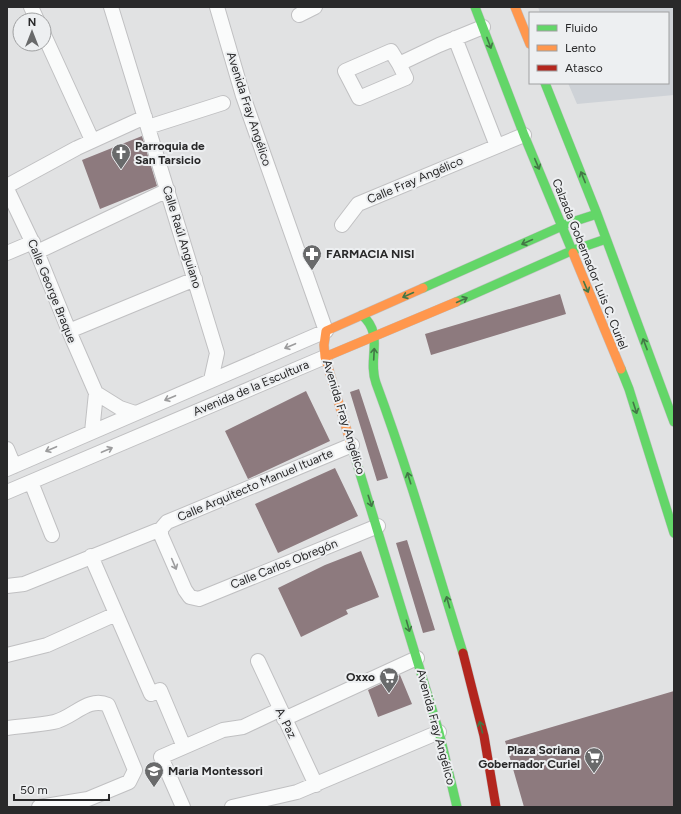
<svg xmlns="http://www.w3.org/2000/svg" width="681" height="814" viewBox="0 0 681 814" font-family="Figtree,sans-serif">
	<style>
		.built { fill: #ced2d7 }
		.building { fill: #8d7a7e }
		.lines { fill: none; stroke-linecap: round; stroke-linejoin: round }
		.street-casing { stroke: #c0c0c2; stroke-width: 16 }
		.fast-casing { stroke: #c0c0c2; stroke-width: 10 }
		.slow-casing { stroke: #c0c0c2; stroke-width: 10 }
		.jam-casing { stroke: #c0c0c2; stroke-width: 10 }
		.street { stroke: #fafbfb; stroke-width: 14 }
		.fast { stroke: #63d668; stroke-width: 9 }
		.slow { stroke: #ff974d; stroke-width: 9 }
		.jam { stroke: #b3261e; stroke-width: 9 }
		.oneway { stroke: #437746 }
		.oneway2 { stroke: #9c9c9d }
		.labels { text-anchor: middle; stroke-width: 4; stroke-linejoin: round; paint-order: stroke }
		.street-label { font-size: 12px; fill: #29292a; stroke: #edeff1 }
		.poi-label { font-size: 12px; font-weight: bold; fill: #29292a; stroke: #edeff1; text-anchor: start }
	</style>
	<rect width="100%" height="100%" fill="#e1e2e3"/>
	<!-- built -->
	<path class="built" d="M 538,7 L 674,7 L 674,95 L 577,104 L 568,83 L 668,83 L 668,13 L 540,13 Z"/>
	<!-- building -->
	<path class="building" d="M 142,136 L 157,186 L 100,209 L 82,160 Z
		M 560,294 L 566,314 L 431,355 L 425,334 Z
		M 359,389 L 388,478 L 377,481 L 350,392 Z
		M 306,391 L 330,441 L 248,479 L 225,431 Z
		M 335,468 L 358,516 L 278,553 L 255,504 Z
		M 407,540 L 435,630 L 423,633 L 396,543 Z
		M 361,551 L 379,597 L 346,610 L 348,614 L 301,637 L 278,588 L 325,565 Z
		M 400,675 L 412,704 L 378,717 L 368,690 Z
		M 674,691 L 674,807 L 524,807 L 505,741 Z"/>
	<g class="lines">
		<defs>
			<path id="street" d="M 31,7 L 37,20
				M 111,7 L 217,353 L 211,380
				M 299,15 L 315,7
				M 44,35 L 92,140
				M 455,38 L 497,146
				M 399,64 L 406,78 L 359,98 L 345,71 L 391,51 L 399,64 L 439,45 L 483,27
				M 148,127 L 223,103
				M 7,186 L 77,148 L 145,117
				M 7,189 L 37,252 L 69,331 L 96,393 L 120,408 L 135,413
				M 342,225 L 358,204 L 524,135
				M 37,252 L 168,190
				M 7,253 L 33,242
				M 69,331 L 195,279
				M 92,432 L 96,393
				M 7,449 L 14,466
				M 7,469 L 326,331 L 243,96 L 217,7
				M 31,482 L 52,535
				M 7,492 L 325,357
				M 161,529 L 161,535 L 185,590 L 190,597 L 199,599 L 378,526
				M 91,556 L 151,694 L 160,690 L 184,747
				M 7,586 L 24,584 L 161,529 L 167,522 L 352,445
				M 7,655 L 47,645 L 116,614
				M 258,661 L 316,785
				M 284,719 L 417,658
				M 7,728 C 22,726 39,725 54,722 C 73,718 88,696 108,705 L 135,770 L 129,782 L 88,799 L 39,807
				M 183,807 L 161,757 L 223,730 L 243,727 L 279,710
				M 232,807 L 297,792 L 439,732"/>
			<path id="fast" d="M 475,7 L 524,135 L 573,253
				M 545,83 L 597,214 L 674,422
				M 423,288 L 569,223 L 597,214
				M 456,302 L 571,251 L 606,239
				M 362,315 C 385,335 367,358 376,383 C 409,472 435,563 463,653
				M 621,369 L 629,389 L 674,533
				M 351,444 L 439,732 L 457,807"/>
			<path id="slow" d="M 515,7 L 530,44
				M 573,253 L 621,369
				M 325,357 L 456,302
				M 351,444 L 325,357 L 324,345 L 326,331 L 423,288"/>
			<path id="jam" d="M 463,653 L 484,736 L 496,807"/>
		</defs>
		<!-- street casing -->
		<use href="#street" class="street-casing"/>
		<!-- fast casing -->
		<use href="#fast" class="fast-casing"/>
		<!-- slow casing -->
		<use href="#slow" class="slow-casing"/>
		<!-- jam casing -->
		<use href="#jam" class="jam-casing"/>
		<!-- street -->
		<use href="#street" class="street"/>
		<!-- fast -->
		<use href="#fast" class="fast"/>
		<!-- slow -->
		<use href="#slow" class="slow"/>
		<!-- jam -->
		<use href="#jam" class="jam"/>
	</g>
	<!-- one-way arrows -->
	<defs><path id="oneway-shaft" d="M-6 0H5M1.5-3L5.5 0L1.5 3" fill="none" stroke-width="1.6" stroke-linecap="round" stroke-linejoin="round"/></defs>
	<g class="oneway">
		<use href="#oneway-shaft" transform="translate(489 43) rotate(69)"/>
		<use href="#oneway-shaft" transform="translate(537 164) rotate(67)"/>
		<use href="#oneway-shaft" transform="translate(583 177) rotate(-112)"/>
		<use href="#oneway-shaft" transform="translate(527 242) rotate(156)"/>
		<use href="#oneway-shaft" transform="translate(586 287) rotate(67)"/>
		<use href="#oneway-shaft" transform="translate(408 295) rotate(156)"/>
		<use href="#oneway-shaft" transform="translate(462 300) rotate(-24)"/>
		<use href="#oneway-shaft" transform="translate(645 344) rotate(-111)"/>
		<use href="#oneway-shaft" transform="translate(374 354) rotate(-87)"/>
		<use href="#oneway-shaft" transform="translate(635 408) rotate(72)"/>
		<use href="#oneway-shaft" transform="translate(409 478) rotate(-107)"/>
		<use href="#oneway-shaft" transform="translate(370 501) rotate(72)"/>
		<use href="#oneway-shaft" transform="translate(448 602) rotate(-106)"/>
		<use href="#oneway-shaft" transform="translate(408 626) rotate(74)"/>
		<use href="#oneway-shaft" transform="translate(481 727) rotate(-104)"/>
	</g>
	<g class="oneway2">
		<use href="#oneway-shaft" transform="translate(290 346) rotate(157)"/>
		<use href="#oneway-shaft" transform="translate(170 398) rotate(157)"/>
		<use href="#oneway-shaft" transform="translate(51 449) rotate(157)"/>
		<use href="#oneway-shaft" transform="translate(107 450) rotate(-23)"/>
		<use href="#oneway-shaft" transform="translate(174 564) rotate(67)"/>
	</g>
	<!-- icons -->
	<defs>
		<symbol id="church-pin" viewBox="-11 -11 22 30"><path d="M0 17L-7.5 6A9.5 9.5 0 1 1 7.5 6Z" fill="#696a6b" stroke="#edeff1"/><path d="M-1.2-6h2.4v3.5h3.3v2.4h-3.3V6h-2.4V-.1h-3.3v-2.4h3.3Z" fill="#fff"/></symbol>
		<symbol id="pharmacy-pin" viewBox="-11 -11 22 30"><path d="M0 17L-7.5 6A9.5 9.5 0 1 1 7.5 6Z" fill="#696a6b" stroke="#edeff1"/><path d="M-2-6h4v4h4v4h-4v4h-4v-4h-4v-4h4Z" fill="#fff"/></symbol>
		<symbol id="supermarket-pin" viewBox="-11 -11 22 30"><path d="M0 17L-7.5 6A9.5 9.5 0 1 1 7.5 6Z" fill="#696a6b" stroke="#edeff1"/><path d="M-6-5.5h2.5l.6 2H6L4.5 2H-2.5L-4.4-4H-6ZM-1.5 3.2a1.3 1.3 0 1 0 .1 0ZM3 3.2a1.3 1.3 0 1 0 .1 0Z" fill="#fff"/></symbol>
		<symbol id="school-pin" viewBox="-11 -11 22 30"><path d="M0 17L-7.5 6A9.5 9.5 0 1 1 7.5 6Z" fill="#696a6b" stroke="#edeff1"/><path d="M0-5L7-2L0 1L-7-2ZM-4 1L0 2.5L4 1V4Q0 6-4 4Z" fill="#fff"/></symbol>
	</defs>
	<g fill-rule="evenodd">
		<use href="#church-pin" x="110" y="142" width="22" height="30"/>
		<use href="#pharmacy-pin" x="301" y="243" width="22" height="30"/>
		<use href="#supermarket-pin" x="378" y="666" width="22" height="30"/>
		<use href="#supermarket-pin" x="583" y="746" width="22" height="30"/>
		<use href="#school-pin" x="143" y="760" width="22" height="30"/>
	</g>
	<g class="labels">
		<!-- street labels -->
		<g class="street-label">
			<text transform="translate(249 109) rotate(72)" y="4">Avenida Fray Angélico</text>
			<text transform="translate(415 180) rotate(-23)" y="4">Calle Fray Angélico</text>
			<text transform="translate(182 237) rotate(73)" y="4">Calle Raúl Anguiano</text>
			<text transform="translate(590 264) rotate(68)" y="4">Calzada Gobernador Luis C. Curiel</text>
			<text transform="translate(52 291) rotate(68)" y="4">Calle George Braque</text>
			<text transform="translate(251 388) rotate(-23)" y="4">Avenida de la Escultura</text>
			<text transform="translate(344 417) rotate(73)" y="4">Avenida Fray Angélico</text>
			<text transform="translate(255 485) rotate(-23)" y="4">Calle Arquitecto Manuel Ituarte</text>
			<text transform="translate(284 564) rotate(-22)" y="4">Calle Carlos Obregón</text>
			<text transform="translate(286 723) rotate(64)" y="4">A. Paz</text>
			<text transform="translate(436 727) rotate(75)" y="4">Avenida Fray Angélico</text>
		</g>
		<!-- poi labels -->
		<g class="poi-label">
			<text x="135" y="150">Parroquia de<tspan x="135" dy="14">San Tarsicio</tspan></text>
			<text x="326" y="258">FARMACIA NISI</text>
			<text x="375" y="681" text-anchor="end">Oxxo</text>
			<text x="580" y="754" text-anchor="end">Plaza Soriana<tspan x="580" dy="14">Gobernador Curiel</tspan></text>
			<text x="168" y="775">Maria Montessori</text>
		</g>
	</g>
	<!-- border -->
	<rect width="681" height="814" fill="none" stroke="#29292a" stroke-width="16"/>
	<!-- legend -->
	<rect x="529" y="12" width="140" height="72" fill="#edeff1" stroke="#9fa0a1"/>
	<rect x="537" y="25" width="20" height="6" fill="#63d668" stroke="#9fa0a1"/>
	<text x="565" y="32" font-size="12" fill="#29292a">Fluido</text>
	<rect x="537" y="45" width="20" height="6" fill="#ff974d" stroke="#9fa0a1"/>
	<text x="565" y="52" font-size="12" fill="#29292a">Lento</text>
	<rect x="537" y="65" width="20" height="6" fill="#b3261e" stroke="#9fa0a1"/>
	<text x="565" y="72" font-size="12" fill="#29292a">Atasco</text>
	<!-- north arrow -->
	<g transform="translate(32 32)"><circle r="19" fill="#edeff1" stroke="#9fa0a1"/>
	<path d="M0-3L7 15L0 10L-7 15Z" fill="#696a6b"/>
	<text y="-6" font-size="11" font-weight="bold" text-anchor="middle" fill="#29292a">N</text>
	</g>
	<!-- scale -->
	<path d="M14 794v6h95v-6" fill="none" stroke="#29292a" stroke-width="2"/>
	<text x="20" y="794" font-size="12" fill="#29292a" stroke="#edeff1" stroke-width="3" paint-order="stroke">50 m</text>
</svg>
